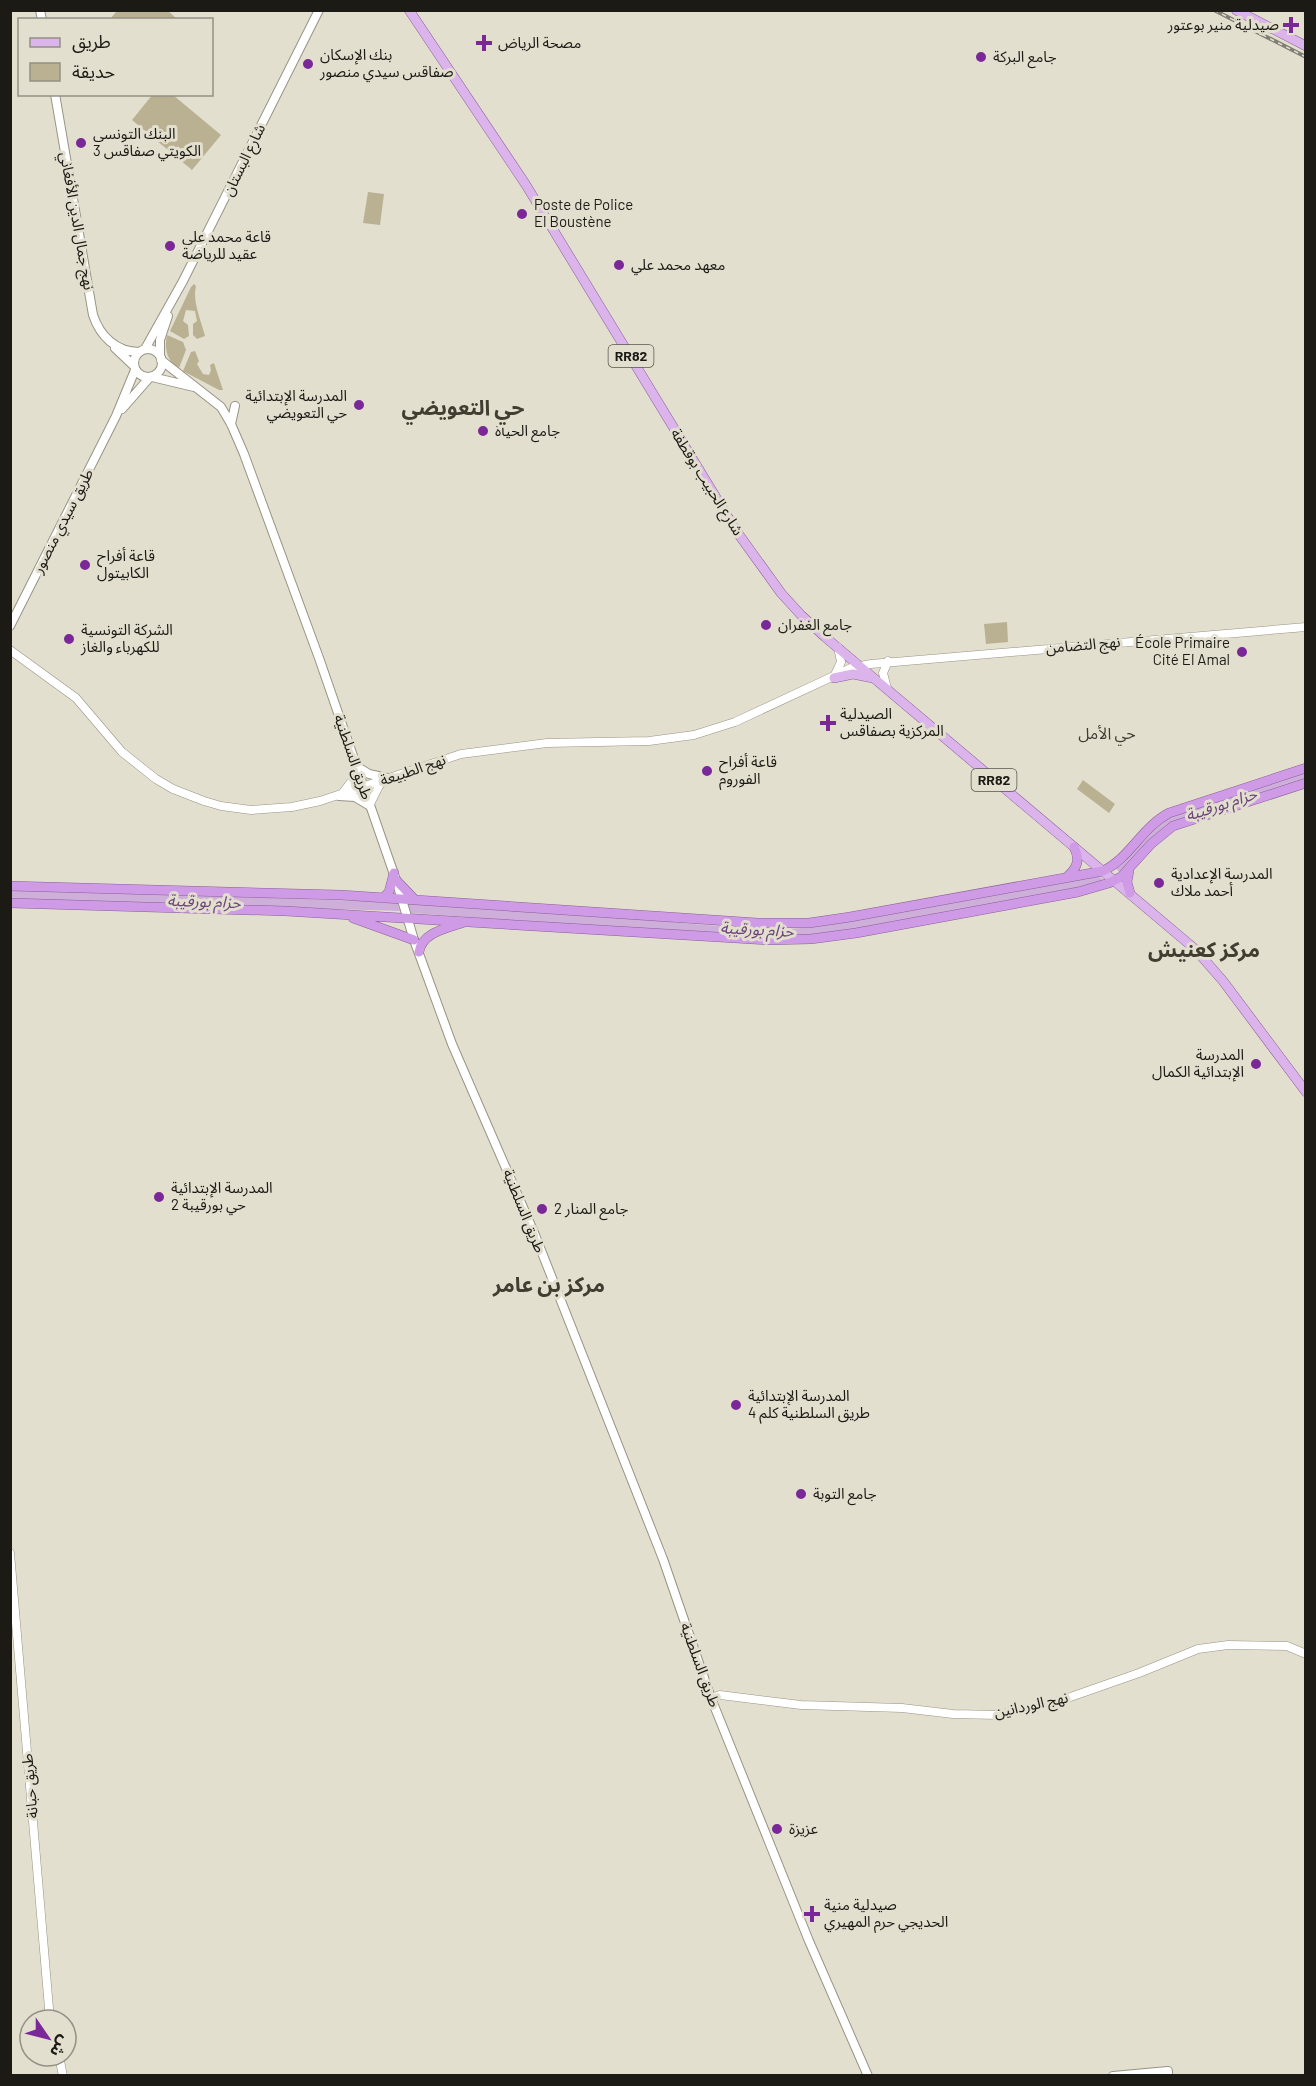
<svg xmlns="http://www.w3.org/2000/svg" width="1316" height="2086" viewBox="0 0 1316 2086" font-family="Barlow,'Noto Sans Arabic',sans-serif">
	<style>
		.green { fill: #b9b191 }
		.water { fill: #cdafda }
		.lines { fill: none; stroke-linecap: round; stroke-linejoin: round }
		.tertiary-casing { stroke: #979384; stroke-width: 9 }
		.secondary-casing { stroke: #979384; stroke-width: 10 }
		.primary-casing { stroke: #895e98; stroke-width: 10 }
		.trunk-casing { stroke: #895e98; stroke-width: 10 }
		.tertiary { stroke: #fff; stroke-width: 8 }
		.secondary { stroke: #fff; stroke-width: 8 }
		.primary { stroke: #dcb4ec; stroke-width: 9 }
		.trunk { stroke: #d09be6; stroke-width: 9 }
		.rail-casing { stroke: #817e74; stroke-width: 4 }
		.rail { stroke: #e3dfcf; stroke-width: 1.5; stroke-dasharray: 4.5; stroke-linecap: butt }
		.poi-dot { fill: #7a2797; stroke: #e3dfcf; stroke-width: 2 }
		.labels { text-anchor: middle; stroke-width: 6; stroke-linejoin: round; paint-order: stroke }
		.shield { fill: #e3dfcf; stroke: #58554d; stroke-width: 1.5 }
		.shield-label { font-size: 14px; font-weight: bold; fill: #1c1a15 }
		.poi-label { font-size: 15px; fill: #1c1a15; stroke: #e3dfcf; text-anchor: start }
		.street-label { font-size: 15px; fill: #1c1a15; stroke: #e3dfcf }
		.neighbourhood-label { font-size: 16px; fill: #413e31; stroke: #e3dfcf }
		.water-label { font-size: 16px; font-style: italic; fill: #6b437b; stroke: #e3dfcf }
		.district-label { font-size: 21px; font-weight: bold; fill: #413e31; stroke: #e3dfcf }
	</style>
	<rect width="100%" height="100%" fill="#e3dfcf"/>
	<!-- green -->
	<path class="green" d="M 167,10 L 177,19 L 110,19 L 117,11 Z
		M 153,94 L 173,95 L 221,135 L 192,170 L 132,120 Z
		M 368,192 L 384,194 L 380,225 L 363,223 Z
		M 194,284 L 196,286 C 192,301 201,320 205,336 L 197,339 L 193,335 L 193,324 L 197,321 L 195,311 L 186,310 L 183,321 L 188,325 L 189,336 L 184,339 L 170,331 L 191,287 Z
		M 167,335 L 183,342 L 186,350 L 179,368 C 167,362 164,348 167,335 Z
		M 195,351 L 199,361 L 197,364 L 203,374 L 209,375 L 211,370 L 210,365 L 214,363 L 223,390 L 219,390 L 183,371 L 191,352 Z
		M 1007,622 L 1008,642 L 986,644 L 984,624 Z
		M 1083,780 L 1115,804 L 1109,813 L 1077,789 Z"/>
	<!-- water -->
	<path class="water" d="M 1305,772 L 1305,779 L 1167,825 L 1157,834 L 1121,873 L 1115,868 L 1164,819 Z
		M 1098,876 L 1104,880 L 1086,887 L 824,935 L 770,935 L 667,931 L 411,913 L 408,904 L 634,917 C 663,922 692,924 721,926 C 762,929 801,932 840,922 Z
		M 11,890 L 397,902 L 400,911 L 11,899 Z"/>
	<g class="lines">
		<defs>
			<path id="tertiary" d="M 10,650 L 76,698 L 122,752 L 156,779 L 173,789 L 204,801 L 221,806 L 251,810 L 292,807 L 320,801 L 461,754 L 547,743 L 649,741 L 694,735 L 735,722 L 851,668 L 871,664 L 1306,627
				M 834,677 L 841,662 L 838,647
				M 887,688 L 883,673 L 888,661
				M 342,794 L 354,778 L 357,767
				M 370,804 L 379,786 L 384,780
				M 10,1553 L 50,2020
				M 711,1698 L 720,1695 L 801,1705 L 902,1708 L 953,1714 L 998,1715 L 1059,1701 L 1139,1673 L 1198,1649 L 1228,1645 L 1287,1646 L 1306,1654
				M 59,2056 L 63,2076"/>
			<path id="secondary" d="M 40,10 L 42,20
				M 55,94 L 93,315 C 100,336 116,352 139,352
				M 115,348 L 133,365
				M134 363a14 14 0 1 1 28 0a14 14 0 1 1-28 0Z
				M 145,349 L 183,281 L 319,10
				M 160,356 L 160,340 L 168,316
				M 161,360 L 221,407 L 231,424 L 244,454 L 319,658 L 396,880 L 414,940 L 452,1044 L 535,1235 L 663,1559 L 711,1698 L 809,1941 L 868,2076
				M 152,377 L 194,387
				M 122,409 L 150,377
				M 231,424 L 235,406
				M 10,626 L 116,416 L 135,370
				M 356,766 L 369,774 L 387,778
				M 339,796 L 355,797 L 370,806
				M 1113,2076 L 1168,2071 L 1168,2076"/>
			<path id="primary" d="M 409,10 L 526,185 L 737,532 L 781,593 L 801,615 L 825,637 L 1195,949 L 1223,981 L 1306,1092
				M 1236,10 L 1306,46
				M 834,678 L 853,674 L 873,678"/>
			<path id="trunk" d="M 1129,871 L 1127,882 L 1130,893
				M 1068,876 C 1078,867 1080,859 1074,847
				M 396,880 L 415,900
				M 10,886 L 341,895 L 758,923 L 809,923 L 850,917 L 1103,871 C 1130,858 1142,827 1169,813 L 1306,768
				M 383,898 L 389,892 L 394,873
				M 10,903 L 285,911 L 768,940 L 811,939 L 856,933 L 1078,892 L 1109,883 L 1121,877 L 1151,844 L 1173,826 L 1306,783
				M 353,918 L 414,940
				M 419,952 C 422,932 448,928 464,922"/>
		</defs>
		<!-- tertiary casing -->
		<use href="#tertiary" class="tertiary-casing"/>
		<!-- secondary casing -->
		<use href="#secondary" class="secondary-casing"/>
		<!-- primary casing -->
		<use href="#primary" class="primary-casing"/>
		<!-- trunk casing -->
		<use href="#trunk" class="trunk-casing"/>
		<!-- tertiary -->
		<use href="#tertiary" class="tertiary"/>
		<!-- secondary -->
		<use href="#secondary" class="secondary"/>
		<!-- primary -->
		<use href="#primary" class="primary"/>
		<!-- trunk -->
		<use href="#trunk" class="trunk"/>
		<defs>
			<path id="rail" d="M 1214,10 L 1306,57"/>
		</defs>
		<!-- rail casing -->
		<use href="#rail" class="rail-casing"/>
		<!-- rail -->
		<use href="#rail" class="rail"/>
	</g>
	<!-- markers -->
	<g class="poi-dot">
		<path d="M1288 16h6v6h6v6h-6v6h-6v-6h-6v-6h6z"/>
		<path d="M481 34h6v6h6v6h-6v6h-6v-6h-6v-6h6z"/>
		<circle cx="981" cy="57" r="6"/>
		<circle cx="308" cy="64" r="6"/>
		<circle cx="81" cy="143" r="6"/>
		<circle cx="522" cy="214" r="6"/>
		<circle cx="170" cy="246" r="6"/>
		<circle cx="619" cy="265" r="6"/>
		<circle cx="359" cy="405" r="6"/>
		<circle cx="483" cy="431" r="6"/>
		<circle cx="85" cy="565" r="6"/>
		<circle cx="766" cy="625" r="6"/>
		<circle cx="69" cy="639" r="6"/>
		<circle cx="1242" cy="652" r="6"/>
		<path d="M825 714h6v6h6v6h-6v6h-6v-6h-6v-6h6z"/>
		<circle cx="707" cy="771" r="6"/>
		<circle cx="1159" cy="883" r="6"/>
		<circle cx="1256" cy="1064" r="6"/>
		<circle cx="159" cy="1197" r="6"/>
		<circle cx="542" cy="1209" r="6"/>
		<circle cx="736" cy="1405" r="6"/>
		<circle cx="801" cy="1494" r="6"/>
		<circle cx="777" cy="1829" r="6"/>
		<path d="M809 1905h6v6h6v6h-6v6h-6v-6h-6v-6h6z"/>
	</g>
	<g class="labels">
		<!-- shield labels -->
		<g class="shield">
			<rect x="608.5" y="345" width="45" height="22" rx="4.5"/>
			<rect x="971.5" y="769" width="45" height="22" rx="4.5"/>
		</g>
		<g class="shield-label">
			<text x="631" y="361">RR82</text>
			<text x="994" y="785">RR82</text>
		</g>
		<!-- poi labels -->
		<g class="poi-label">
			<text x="1279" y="30" text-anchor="end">صيدلية منير بوعتور</text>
			<text x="498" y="48">مصحة الرياض</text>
			<text x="320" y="60">بنك الإسكان<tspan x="320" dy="17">صفاقس سيدي منصور</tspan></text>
			<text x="993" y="62">جامع البركة</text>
			<text x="93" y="139">البنك التونسي<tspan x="93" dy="17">الكويتي صفاقس 3</tspan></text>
			<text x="534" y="210">Poste de Police<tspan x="534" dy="17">El Boustène</tspan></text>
			<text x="182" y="242">قاعة محمد علي<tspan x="182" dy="17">عقيد للرياضة</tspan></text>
			<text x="631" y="270">معهد محمد علي</text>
			<text x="347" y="401" text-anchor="end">المدرسة الإبتدائية<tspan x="347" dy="17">حي التعويضي</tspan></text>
			<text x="495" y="436">جامع الحياة</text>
			<text x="97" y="561">قاعة أفراح<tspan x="97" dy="17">الكابيتول</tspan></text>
			<text x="778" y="630">جامع الغفران</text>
			<text x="81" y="635">الشركة التونسية<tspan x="81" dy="17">للكهرباء والغاز</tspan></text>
			<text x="1230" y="648" text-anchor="end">École Primaire<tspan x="1230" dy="17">Cité El Amal</tspan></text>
			<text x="840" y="719">الصيدلية<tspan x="840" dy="17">المركزية بصفاقس</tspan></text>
			<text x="719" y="767">قاعة أفراح<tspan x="719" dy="17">الفوروم</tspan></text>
			<text x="1171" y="879">المدرسة الإعدادية<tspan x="1171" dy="17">أحمد ملاك</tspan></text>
			<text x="1244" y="1060" text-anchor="end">المدرسة<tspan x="1244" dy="17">الإبتدائية الكمال</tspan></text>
			<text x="171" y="1193">المدرسة الإبتدائية<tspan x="171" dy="17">حي بورقيبة 2</tspan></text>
			<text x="554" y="1214">جامع المنار 2</text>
			<text x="748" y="1401">المدرسة الإبتدائية<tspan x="748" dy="17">طريق السلطنية كلم 4</tspan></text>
			<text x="813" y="1499">جامع التوبة</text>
			<text x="789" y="1834">عزيزة</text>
			<text x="824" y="1910">صيدلية منية<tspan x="824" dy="17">الحديجي حرم المهيري</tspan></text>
		</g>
		<!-- street labels -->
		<g class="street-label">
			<text transform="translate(244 160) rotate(-64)" y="5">شارع البستان</text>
			<text transform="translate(77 221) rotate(80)" y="5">نهج جمال الدين الأفغاني</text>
			<text transform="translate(707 482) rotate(58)" y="5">شارع الحبيب بوقطفة</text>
			<text transform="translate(63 521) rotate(-63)" y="5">طريق سيدي منصور</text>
			<text transform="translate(1083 645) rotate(-5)" y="5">نهج التضامن</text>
			<text transform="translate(353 757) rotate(71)" y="5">طريق السلطنية</text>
			<text transform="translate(413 770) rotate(-19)" y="5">نهج الطبيعة</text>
			<text transform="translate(524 1211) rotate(68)" y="5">طريق السلطنية</text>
			<text transform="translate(700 1665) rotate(70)" y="5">طريق السلطنية</text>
			<text transform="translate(1031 1705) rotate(-12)" y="5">نهج الوردانين</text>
			<text transform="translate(30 1786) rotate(-95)" y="5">طريق حبانة</text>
		</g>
		<!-- neighbourhood labels -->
		<g class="neighbourhood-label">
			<text x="1107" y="739">حي الأمل</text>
		</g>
		<!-- water labels -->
		<g class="water-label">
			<text transform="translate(1221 804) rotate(-18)" y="6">حزام بورقيبة</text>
			<text transform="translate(204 901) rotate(2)" y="6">حزام بورقيبة</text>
			<text transform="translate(757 929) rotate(3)" y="6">حزام بورقيبة</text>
		</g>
		<!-- district labels -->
		<g class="district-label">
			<text x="463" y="415">حي التعويضي</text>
			<text x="1204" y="957">مركز كعنيش</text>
			<text x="549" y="1292">مركز بن عامر</text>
		</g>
	</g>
	<!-- border -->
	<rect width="1316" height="2086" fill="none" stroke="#1c1a15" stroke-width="24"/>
	<!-- legend -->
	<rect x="18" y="18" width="195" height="78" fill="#e3dfcf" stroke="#939085" stroke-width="1.5"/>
	<rect x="30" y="38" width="30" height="9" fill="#dcb4ec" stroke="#939085" stroke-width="1.5"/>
	<text x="72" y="48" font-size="18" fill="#1c1a15">طريق</text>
	<rect x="30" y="63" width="30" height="18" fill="#b9b191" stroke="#939085" stroke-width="1.5"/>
	<text x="72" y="78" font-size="18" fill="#1c1a15">حديقة</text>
	<!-- north arrow -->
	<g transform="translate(48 2038) rotate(125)"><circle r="28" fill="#e3dfcf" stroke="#939085" stroke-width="1.5"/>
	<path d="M0-4.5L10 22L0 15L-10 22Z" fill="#7a2797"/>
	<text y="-9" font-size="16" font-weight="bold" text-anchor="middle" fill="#1c1a15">ش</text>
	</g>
</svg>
